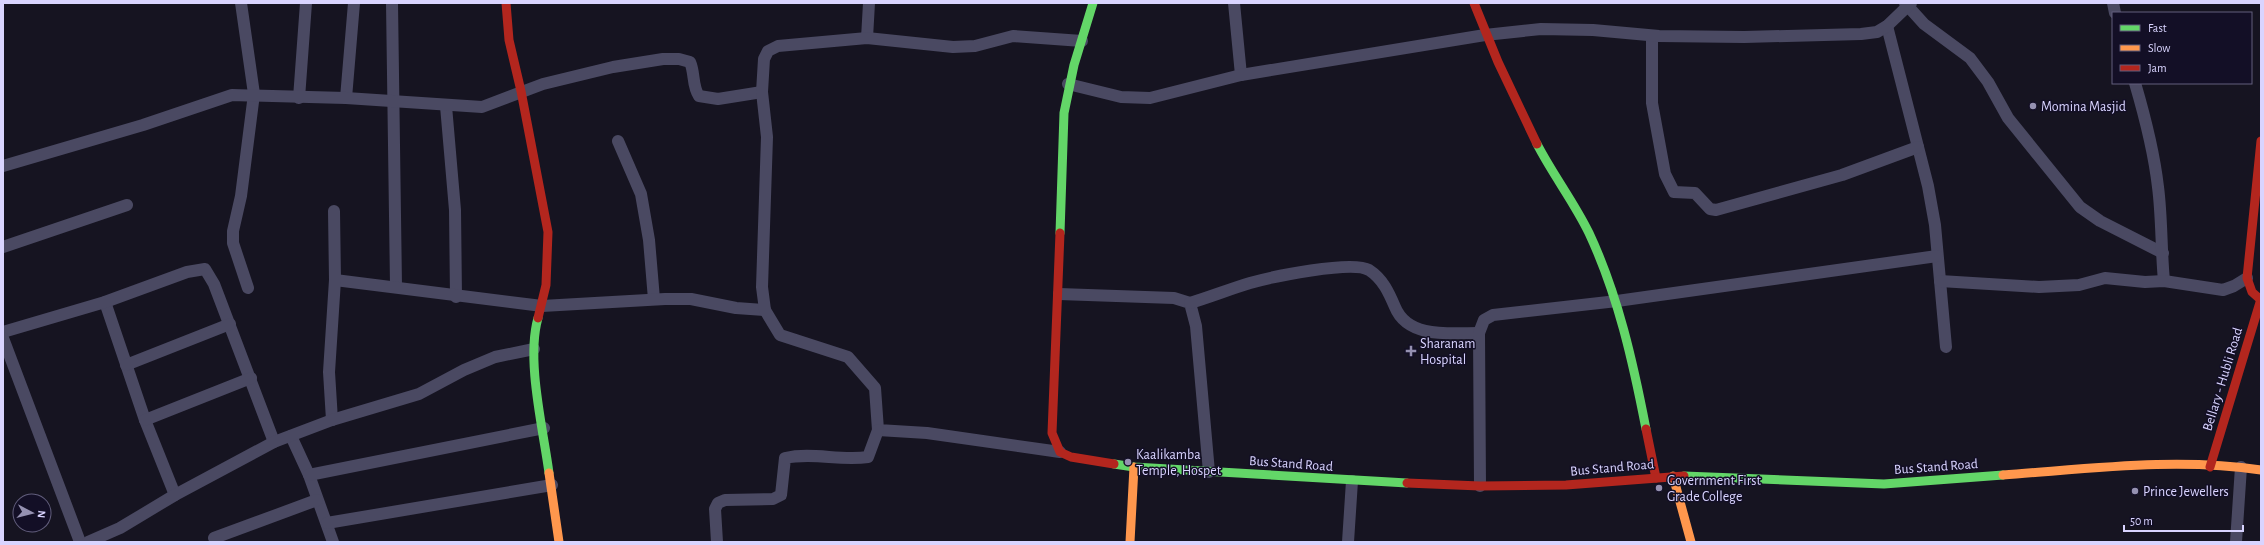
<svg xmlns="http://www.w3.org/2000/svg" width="2264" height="545" font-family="'Alegreya Sans',sans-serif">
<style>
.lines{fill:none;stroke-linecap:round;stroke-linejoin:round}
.street{stroke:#4a4962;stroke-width:12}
.fast{stroke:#63d668;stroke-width:9}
.slow{stroke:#ff974d;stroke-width:9}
.jam{stroke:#b3261e;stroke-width:9}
.poi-dot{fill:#9591b1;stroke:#130f26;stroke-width:1.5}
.labels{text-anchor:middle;stroke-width:3;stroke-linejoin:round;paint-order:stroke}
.poi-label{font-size:14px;fill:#d9d4ff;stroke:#130f26;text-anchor:start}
.street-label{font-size:14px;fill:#d9d4ff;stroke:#130f26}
</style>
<rect width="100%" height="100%" fill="#161421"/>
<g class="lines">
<!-- street -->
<g class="street">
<path d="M241,3L254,94L241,196L233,231V243L248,288"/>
<path d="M392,3L396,286"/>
<path d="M1234,3L1241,75"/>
<path d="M1905,3L1924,24L1970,58L1988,82L2008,118L2080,207L2100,221L2163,253"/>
<path d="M2113,3L2115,13"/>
<path d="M1887,26L1928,186L1935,225L1946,347"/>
<path d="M1652,36V103L1665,174L1674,192L1695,193L1710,209L1716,210L1842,175L1918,147"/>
<path d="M867,38L869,3"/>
<path d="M2135,83C2145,117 2154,152 2158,187C2162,218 2161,250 2164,281"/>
<path d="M1068,84L1121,97L1150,98L1241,75L1485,35L1541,29L1593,30L1659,36L1744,37L1861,34L1877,32L1887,26L1911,3"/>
<path d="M299,98L306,3"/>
<path d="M346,98L354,3"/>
<path d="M446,106L455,210L456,297"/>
<path d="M618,141L641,194L649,240L654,299"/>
<path d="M3,166L143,125L232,95L346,98L482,107L543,84L613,67L663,59H679L690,62C695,73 692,86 699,96L718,99L762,92"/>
<path d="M3,247L127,205"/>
<path d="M335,280L542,306L665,299H691L736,308L765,310"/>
<path d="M1940,281L2039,287L2079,285L2105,278L2145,282L2164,281L2223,290L2234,286L2247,278"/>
<path d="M1059,294L1174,298L1190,303L1196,326L1209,472"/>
<path d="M105,302L145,420L175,495"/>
<path d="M1190,303C1210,297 1230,289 1250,283C1271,277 1352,260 1369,270C1383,279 1389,293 1395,307C1408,339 1451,333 1479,333"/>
<path d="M3,332L105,302L187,272L205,269L214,284L274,442"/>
<path d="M3,338L80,542"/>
<path d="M126,365L230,324"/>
<path d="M145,420L251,378"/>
<path d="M332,420L329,372L335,280L334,211"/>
<path d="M291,436L309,475L333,542"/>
<path d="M1060,452L927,433L878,430L875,388L848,357L780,335L765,310L762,287L767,137L762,92L764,59L768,51L778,46L867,38L953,47L975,46L1013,36L1082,41"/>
<path d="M309,475L544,428"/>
<path d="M1480,486L1479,333L1484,320L1493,315L1617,301L1937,256"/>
<path d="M327,523L552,485"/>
<path d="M214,538L317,500"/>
<path d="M88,542L120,528L175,495L274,442L332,420L419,394L464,370L495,357L534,349"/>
<path d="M717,542L715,509L718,503L725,500L773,499L781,495L785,458C812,452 840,461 868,457L878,430"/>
<path d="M1348,542L1352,481"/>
<path d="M2236,542L2241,467"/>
</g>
<!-- fast -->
<g class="fast">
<path d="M1537,144C1553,175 1574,202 1589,233C1618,295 1633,362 1646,429"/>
<path d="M1060,233L1064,113L1074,65L1093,3"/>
<path d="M538,318C526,360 543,428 549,473"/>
<path d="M1114,464L1134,467L1407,483"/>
<path d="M1684,476L1884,484L2003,475"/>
</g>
<!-- slow -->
<g class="slow">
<path d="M549,473L559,542"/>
<path d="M2003,475C2088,469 2176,457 2261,470"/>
<path d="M1673,476L1691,542"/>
<path d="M1130,542L1134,467"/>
</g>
<!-- jam -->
<g class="jam">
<path d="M506,3L509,40L521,91L548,232L546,285L538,318"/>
<path d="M1474,3L1498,62L1537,144"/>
<path d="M2261,141L2247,278L2252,292L2261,300"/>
<path d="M1060,233L1052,433L1060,452L1071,457L1114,464"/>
<path d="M1646,429L1656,478"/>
<path d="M2210,467L2261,299"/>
<path d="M1407,483L1480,486L1566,485L1684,476"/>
</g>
</g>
<!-- markers -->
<g class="poi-dot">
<circle cx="2033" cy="106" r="4"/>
<path d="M1409 345h4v4h4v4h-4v4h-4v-4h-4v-4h4z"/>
<circle cx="1128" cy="462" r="4"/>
<circle cx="1659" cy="488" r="4"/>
<circle cx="2135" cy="491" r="4"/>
</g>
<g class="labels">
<!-- poi labels -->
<g class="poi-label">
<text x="2041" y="111">Momina Masjid</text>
<text x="1420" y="348">Sharanam<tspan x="1420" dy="16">Hospital</tspan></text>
<text x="1136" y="459">Kaalikamba<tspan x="1136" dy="16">Temple, Hospet</tspan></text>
<text x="1667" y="485">Government First<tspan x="1667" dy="16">Grade College</tspan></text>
<text x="2143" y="496">Prince Jewellers</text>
</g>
<!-- street labels -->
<g class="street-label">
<text transform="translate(2222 379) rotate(-73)" y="5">Bellary - Hubli Road</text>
<text transform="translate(1291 463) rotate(4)" y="5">Bus Stand Road</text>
<text transform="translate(1936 466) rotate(-4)" y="5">Bus Stand Road</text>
<text transform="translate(1612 467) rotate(-5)" y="5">Bus Stand Road</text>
</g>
</g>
<!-- border -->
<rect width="2264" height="545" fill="none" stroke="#d9d4ff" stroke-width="8"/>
<!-- legend -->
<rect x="2112" y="12" width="140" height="72" fill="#130f26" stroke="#625e7d"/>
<rect x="2120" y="25" width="20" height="6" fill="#63d668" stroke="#625e7d"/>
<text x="2148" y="32" font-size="12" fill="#d9d4ff">Fast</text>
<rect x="2120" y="45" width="20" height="6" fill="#ff974d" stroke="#625e7d"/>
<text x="2148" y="52" font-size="12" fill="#d9d4ff">Slow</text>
<rect x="2120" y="65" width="20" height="6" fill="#b3261e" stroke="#625e7d"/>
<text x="2148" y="72" font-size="12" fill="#d9d4ff">Jam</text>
<!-- north arrow -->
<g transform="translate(32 513) rotate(97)"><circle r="19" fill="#130f26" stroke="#625e7d"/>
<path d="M0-3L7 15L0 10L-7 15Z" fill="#9591b1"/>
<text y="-6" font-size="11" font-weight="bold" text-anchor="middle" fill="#d9d4ff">N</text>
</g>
<!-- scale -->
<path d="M2124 525v6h119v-6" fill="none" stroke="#d9d4ff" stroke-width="2"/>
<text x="2130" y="525" font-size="12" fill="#d9d4ff" stroke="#130f26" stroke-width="3" paint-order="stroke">50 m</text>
</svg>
